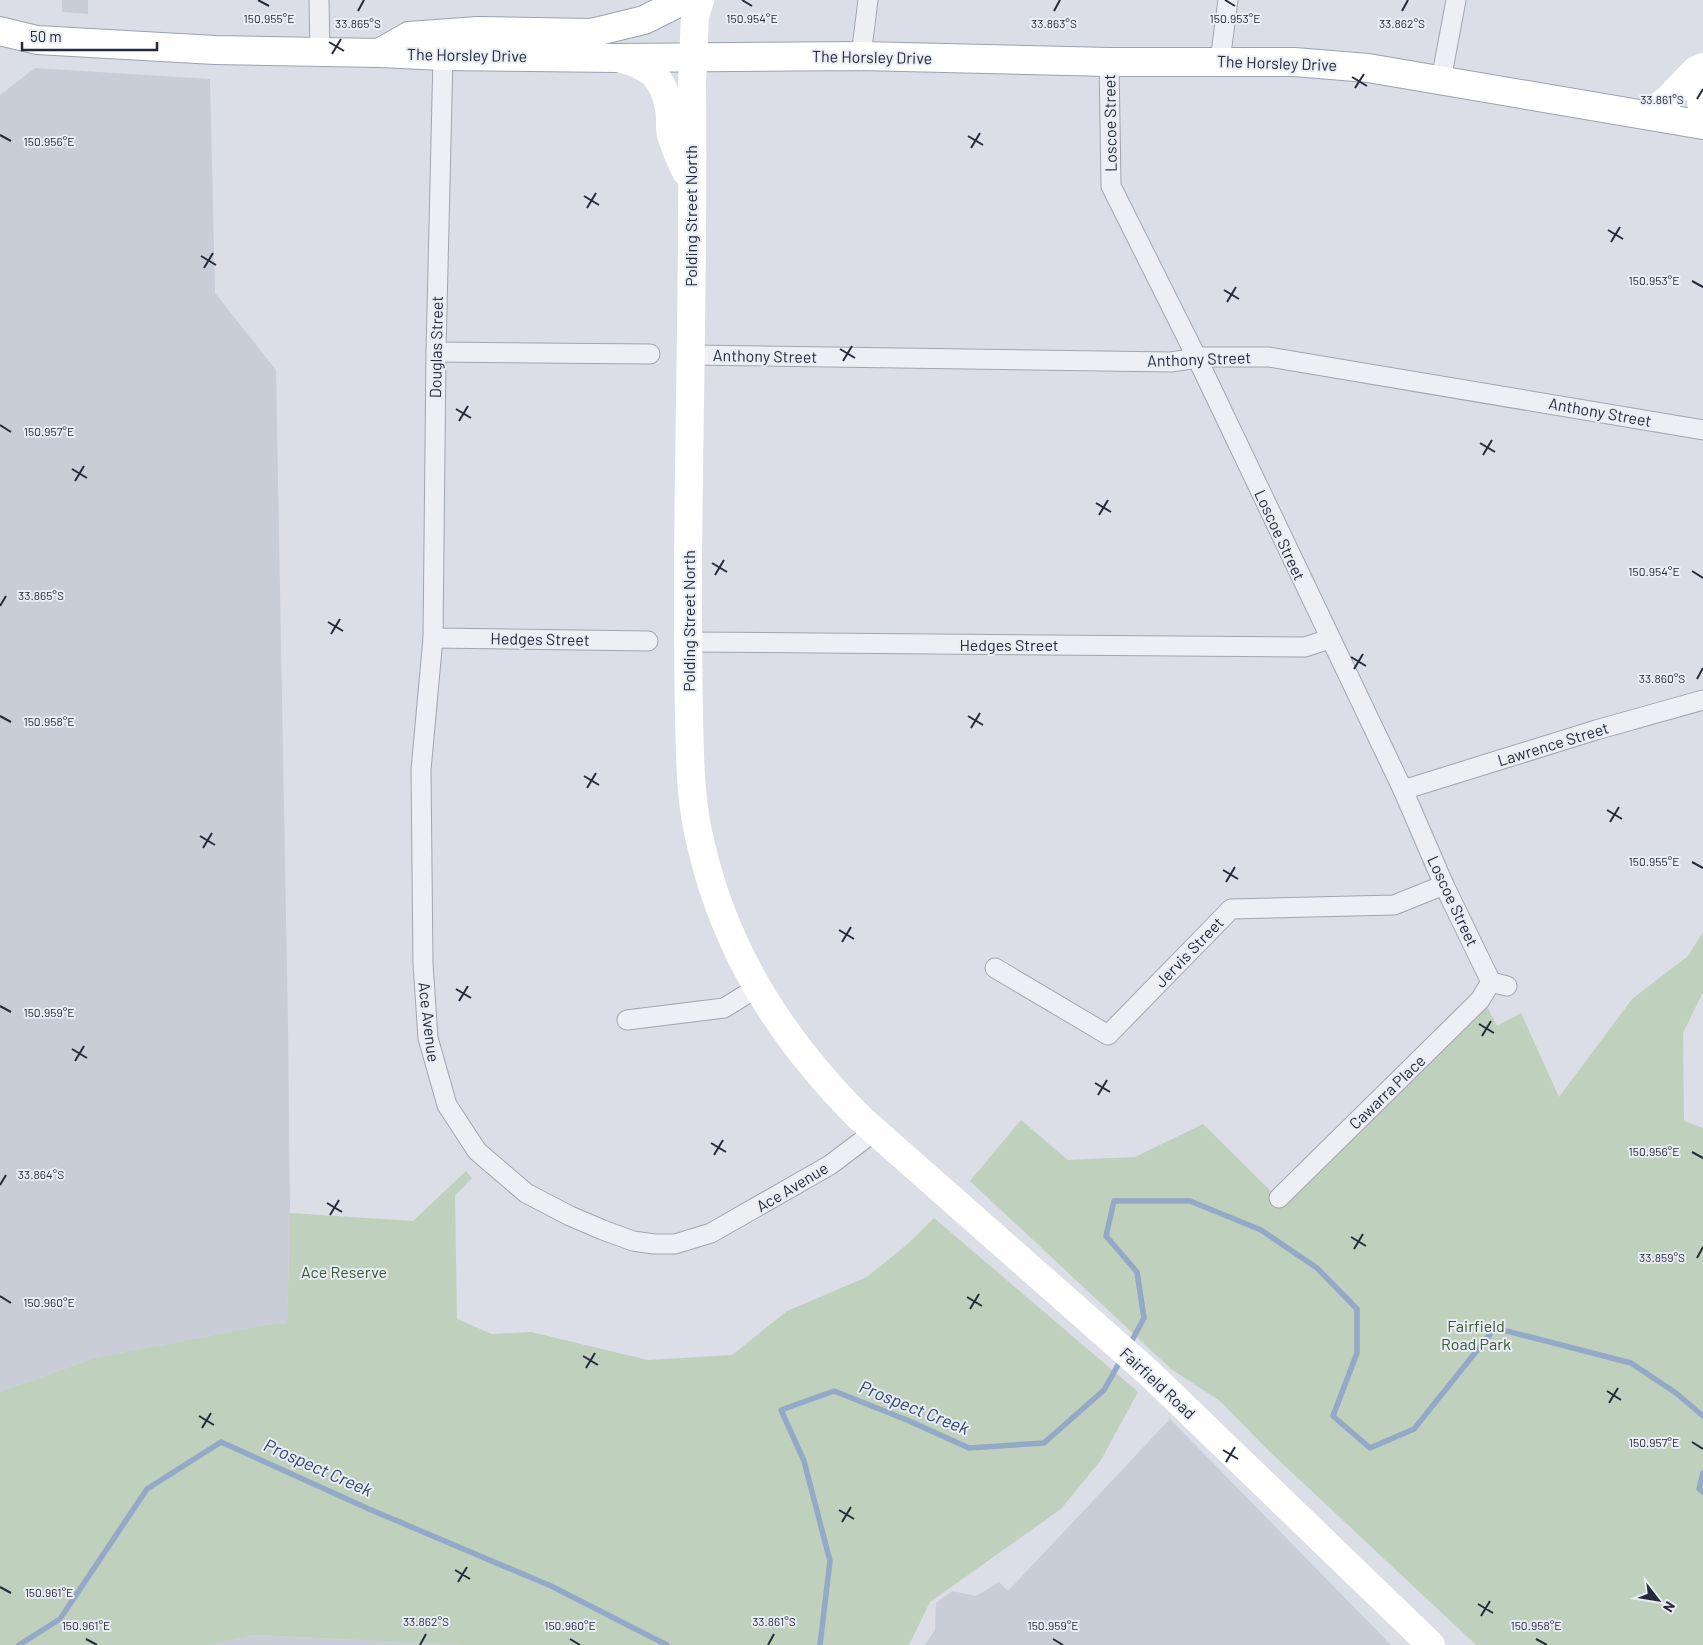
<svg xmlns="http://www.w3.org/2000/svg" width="1703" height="1645" font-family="Barlow,sans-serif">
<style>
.built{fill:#c9cdd8}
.green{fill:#bfd0bc}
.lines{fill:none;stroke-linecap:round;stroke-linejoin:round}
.stream{stroke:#94a8c8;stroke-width:5.5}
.street-casing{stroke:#a1a5b0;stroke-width:21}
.primary-casing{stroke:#9aa1b2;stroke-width:30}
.street{stroke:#eeeff4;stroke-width:19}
.secondary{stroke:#fff;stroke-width:28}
.primary{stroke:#fff;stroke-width:28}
.ticks{fill:none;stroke:#252b3c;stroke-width:2}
.labels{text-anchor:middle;stroke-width:4;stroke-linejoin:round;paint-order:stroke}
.street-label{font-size:16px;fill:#252b3c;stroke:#eaedf4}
.park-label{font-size:16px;fill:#355832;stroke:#eaedf4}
.water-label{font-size:18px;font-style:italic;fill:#2e4671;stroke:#eaedf4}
.ticks-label{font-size:12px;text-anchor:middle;fill:#252b3c;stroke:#eaedf4;stroke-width:4;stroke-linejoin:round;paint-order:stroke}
</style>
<rect width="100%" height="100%" fill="#dbdee6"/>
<!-- built -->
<g class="built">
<path d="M62,0H88V14L62,12Z"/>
<path d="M35,68L210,79L215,293L276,370L288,1026L290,1213L287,1324L275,1323L94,1358L0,1392V95Z"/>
<path d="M1170,1419L1391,1645H925L935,1630L936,1603L952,1591L976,1596L999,1582L1008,1591Z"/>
<path d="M255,1635L464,1645H210Z"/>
</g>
<!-- green -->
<g class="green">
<path d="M1703,932V992L1683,1033L1684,1121L1703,1128V1645H1476L1270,1452L1220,1401L1171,1369L970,1181L1021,1120L1068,1160L1135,1157L1203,1124L1285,1205L1486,1005L1497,1026L1521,1013L1559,1097L1632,999L1688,956Z"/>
<path d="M466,1171L472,1178L455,1196L457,1319L492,1334L531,1332L648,1360L732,1355L787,1311L867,1277L910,1242L934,1218L1138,1392L1101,1460L1061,1509L930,1602L909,1645H464L255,1635L210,1645H0V1392L94,1358L275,1323L287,1324L290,1213L413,1221Z"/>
</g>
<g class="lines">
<!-- stream -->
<g class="stream">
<path d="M1129,1346L1144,1318L1137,1272L1106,1236L1114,1201H1190L1261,1230L1317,1268L1357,1309V1353L1333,1416L1370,1448L1414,1429L1495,1328L1631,1363L1676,1393L1703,1416"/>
<path d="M1703,1473L1699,1489L1703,1492"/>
<path d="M19,1645L60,1619L147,1489L221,1442L369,1509L551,1586L667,1645"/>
<path d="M820,1645L830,1561L804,1461L781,1410L834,1391L907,1420L969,1448L1044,1443L1104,1390L1122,1358"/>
</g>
<defs>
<g id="street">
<path d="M319,0L320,52"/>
<path d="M443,56L436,352L433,638L421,770L423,964L428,1038L447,1105L477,1151L526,1193L570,1216L603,1230L633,1241L654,1244H675L711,1233L830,1165L875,1131"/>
<path d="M861,56L868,0"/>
<path d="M1220,61L1228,0"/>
<path d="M1109,62L1111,186L1197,358L1403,790L1444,885L1491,982L1507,986"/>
<path d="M1441,80L1456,0"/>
<path d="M436,352L650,354"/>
<path d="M690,355L1171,362L1205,357H1269L1703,430"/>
<path d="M433,638L648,641"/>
<path d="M688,642L1305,647L1329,639"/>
<path d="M1403,790L1596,730L1703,700"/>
<path d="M995,968L1108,1035L1231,909L1394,905L1444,885"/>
<path d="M627,1020L724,1008L758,987"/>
<path d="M1279,1198L1480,1000L1491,982"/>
</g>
<g id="primary">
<path d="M0,31L37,40L215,50L380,53L443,56L616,58L861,56L1109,62H1294L1368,68L1703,125"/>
<path d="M381,52L409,36L478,31L591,33L644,20L684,0"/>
</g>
</defs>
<!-- street casing -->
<use href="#street" class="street-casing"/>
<!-- primary casing -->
<use href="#primary" class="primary-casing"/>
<!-- street -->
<use href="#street" class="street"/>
<!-- secondary -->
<g class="secondary">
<path d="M700,0L695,16L692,84C694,245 689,407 688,568C688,617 688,666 689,715C690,759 690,802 701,845C726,953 782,1040 860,1118L1149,1373L1431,1645"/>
<path d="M618,58C649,65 663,76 669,108C671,117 669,127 671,135C675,148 680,160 686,172"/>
<path d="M1703,90L1701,100L1703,115"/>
<path d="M1645,115L1667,100L1696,70L1703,67"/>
</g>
<!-- primary -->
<use href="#primary" class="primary"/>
</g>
<!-- ticks -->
<path class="ticks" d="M258,0L269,6M742,0L752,6M1225,0L1235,6M358,11L364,0M1054,11L1060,0M1402,11L1408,0M329,42L344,51M332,54L341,39M1352,77L1367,86M1355,88L1364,74M1697,99L1703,89M0,135L11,141M968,136L983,145M971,148L980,133M584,196L599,205M587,208L596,193M1608,230L1623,239M1611,242L1620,227M201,256L216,265M204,268L213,253M1692,281L1703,287M1224,290L1239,299M1227,302L1236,287M840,349L855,358M843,361L852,346M456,409L471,418M459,421L468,406M0,425L11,432M1480,443L1495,452M1483,455L1492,440M72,469L87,478M75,481L84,466M1096,503L1111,512M1099,515L1108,500M712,563L727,572M1692,571L1703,578M715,575L724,560M0,606L6,596M328,622L343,631M331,634L340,619M1351,657L1366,666M1354,669L1363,654M1697,679L1703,668M0,716L11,722M968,716L983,725M971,728L980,713M584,776L599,785M587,788L596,773M1607,810L1622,819M1610,822L1619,807M200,836L215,845M203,848L212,833M1692,862L1703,868M1223,870L1238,879M1226,882L1235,867M839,930L854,939M842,942L851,927M456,989L471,998M459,1001L468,986M0,1006L11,1012M1479,1024L1494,1033M1482,1036L1491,1021M72,1049L87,1058M75,1061L84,1046M1095,1083L1110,1092M1098,1095L1107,1080M711,1143L726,1152M1692,1152L1703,1158M714,1155L723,1140M0,1185L6,1175M327,1203L342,1212M330,1215L339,1200M1351,1237L1366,1246M1354,1249L1363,1234M1697,1258L1703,1247M0,1296L11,1303M967,1297L982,1306M970,1309L979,1294M583,1356L598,1365M586,1368L595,1353M1607,1391L1621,1400M1609,1403L1618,1388M199,1416L214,1425M202,1428L211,1413M1692,1442L1703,1449M1223,1450L1238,1459M1226,1462L1235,1447M839,1510L854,1519M842,1522L851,1507M455,1570L470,1579M458,1582L467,1567M0,1587L11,1593M1478,1604L1493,1613M1481,1616L1490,1601M86,1639L97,1645M570,1639L580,1645M1053,1639L1063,1645M1536,1639L1547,1645M420,1645L426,1634M768,1645L774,1634"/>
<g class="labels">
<!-- street labels -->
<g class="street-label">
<text transform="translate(467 55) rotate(1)" y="6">The Horsley Drive</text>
<text transform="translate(872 57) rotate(1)" y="6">The Horsley Drive</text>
<text transform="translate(1277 63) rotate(2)" y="6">The Horsley Drive</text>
<text transform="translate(1110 123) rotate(-91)" y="6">Loscoe Street</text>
<text transform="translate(691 216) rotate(-90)" y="6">Polding Street North</text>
<text transform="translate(436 347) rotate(-89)" y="6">Douglas Street</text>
<text transform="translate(765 356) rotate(1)" y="6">Anthony Street</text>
<text transform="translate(1199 359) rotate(-2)" y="6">Anthony Street</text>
<text transform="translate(1600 412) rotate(10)" y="6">Anthony Street</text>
<text transform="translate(1280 535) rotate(65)" y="6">Loscoe Street</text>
<text transform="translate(689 621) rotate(-90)" y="6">Polding Street North</text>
<text transform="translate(540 639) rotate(1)" y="6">Hedges Street</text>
<text x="1009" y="651">Hedges Street</text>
<text transform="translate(1553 744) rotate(-17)" y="6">Lawrence Street</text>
<text transform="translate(1453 901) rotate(65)" y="6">Loscoe Street</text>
<text transform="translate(1189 952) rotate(-46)" y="6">Jervis Street</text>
<text transform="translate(429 1022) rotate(83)" y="6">Ace Avenue</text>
<text transform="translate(1387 1092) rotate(-44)" y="6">Cawarra Place</text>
<text transform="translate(792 1187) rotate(-31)" y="6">Ace Avenue</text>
<text transform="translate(1158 1383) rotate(43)" y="6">Fairfield Road</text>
</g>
<!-- park labels -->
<g class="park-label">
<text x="344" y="1278">Ace Reserve</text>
<text x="1476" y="1332">Fairfield<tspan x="1476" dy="18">Road Park</tspan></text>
</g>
<!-- water labels -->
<g class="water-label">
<text transform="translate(914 1408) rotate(22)" y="6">Prospect Creek</text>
<text transform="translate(318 1468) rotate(24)" y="6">Prospect Creek</text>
</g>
</g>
<g class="ticks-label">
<text x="269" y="23">150.955°E</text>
<text x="752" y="23">150.954°E</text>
<text x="1235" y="23">150.953°E</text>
<text x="358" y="28">33.865°S</text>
<text x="1054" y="28">33.863°S</text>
<text x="1402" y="28">33.862°S</text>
<text x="1662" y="104">33.861°S</text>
<text x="49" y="146">150.956°E</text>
<text x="1654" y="285">150.953°E</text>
<text x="49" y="436">150.957°E</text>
<text x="1654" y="576">150.954°E</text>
<text x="41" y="600">33.865°S</text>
<text x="1662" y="683">33.860°S</text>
<text x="49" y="726">150.958°E</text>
<text x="1654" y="866">150.955°E</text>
<text x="49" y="1017">150.959°E</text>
<text x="1654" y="1156">150.956°E</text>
<text x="41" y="1179">33.864°S</text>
<text x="1662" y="1262">33.859°S</text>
<text x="49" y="1307">150.960°E</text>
<text x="1654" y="1447">150.957°E</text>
<text x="49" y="1597">150.961°E</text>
<text x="426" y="1626">33.862°S</text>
<text x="774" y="1626">33.861°S</text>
<text x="86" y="1630">150.961°E</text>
<text x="570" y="1630">150.960°E</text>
<text x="1053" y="1630">150.959°E</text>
<text x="1536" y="1630">150.958°E</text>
</g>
<!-- north arrow -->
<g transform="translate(1658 1600) rotate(121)" stroke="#eaedf4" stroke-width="4" paint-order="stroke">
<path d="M0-4L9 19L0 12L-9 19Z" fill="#252b3c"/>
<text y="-8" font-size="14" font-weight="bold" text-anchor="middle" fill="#252b3c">N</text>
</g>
<!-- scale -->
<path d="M22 42v8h135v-8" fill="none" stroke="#252b3c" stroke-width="2.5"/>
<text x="30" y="42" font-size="15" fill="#252b3c" stroke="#eaedf4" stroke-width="4" paint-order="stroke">50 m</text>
</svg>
